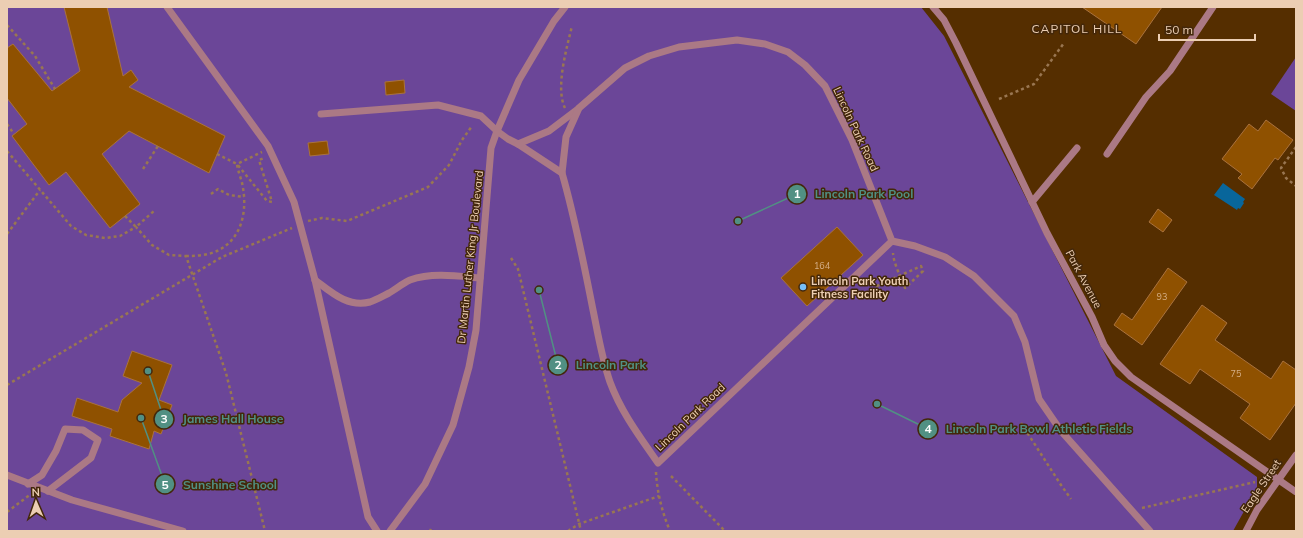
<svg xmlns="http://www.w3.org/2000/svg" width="1303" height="538" font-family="Mulish,sans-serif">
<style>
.green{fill:#6b4698}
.water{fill:#08669b}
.building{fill:#8f5100;stroke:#aa723d}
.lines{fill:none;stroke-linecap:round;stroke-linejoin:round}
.path{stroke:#997651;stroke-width:2.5;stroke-dasharray:3 3;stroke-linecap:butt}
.minor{stroke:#ab7985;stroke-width:7}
.poi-dot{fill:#77c0f7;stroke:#43270a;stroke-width:1.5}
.labels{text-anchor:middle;stroke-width:3;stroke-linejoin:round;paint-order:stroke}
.number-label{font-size:9px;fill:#d5af86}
.street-label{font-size:11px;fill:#ecceb3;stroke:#43270a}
.poi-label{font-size:11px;font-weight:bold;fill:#ecceb3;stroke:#43270a;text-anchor:start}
.neighbourhood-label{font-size:12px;letter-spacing:1px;fill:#ecceb3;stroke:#43270a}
.leader{fill:none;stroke:#519083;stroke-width:1.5}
.callout-dot{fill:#519083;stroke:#43270a;stroke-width:1.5}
.mark-label{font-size:12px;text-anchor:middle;font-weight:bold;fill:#fff}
.callout-label{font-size:12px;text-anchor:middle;font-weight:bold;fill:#519083;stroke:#43270a;stroke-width:3;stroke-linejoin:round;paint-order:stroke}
</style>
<rect width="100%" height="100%" fill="#552e00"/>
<!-- green -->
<g class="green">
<path d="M7,7H921L944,36L1116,376L1257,477V488L1233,531H7Z"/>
<path d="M1296,57V111L1271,94Z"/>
</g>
<!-- water -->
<path class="water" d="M1223,183L1245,199L1243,202L1244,203L1240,209L1238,208L1237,210L1214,195Z"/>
<!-- building -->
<g class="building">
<path d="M64,7H107L123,76L131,70L138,80L129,87L225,136L209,173L129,131L102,154L140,204L110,228L66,172L49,185L12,136L27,124L7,98V48L13,44L52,91L80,71Z"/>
<path d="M1082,7H1162L1136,44Z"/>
<path d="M404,80L405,93L386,95L385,82Z"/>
<path d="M1266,120L1293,140L1278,160L1275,158L1252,189L1238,178L1242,174L1222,159L1249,124L1258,131Z"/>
<path d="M327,141L329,154L310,156L308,143Z"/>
<path d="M1158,209L1172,220L1163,232L1149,222Z"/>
<path d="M837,227L863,255L807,306L781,278Z"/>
<path d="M1168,268L1187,282L1142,345L1114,325L1122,313L1132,320Z"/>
<path d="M1202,305L1227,323L1215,340L1271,379L1283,361L1296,370V403L1270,440L1240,418L1250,404L1200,369L1190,384L1160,364Z"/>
<path d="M132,351L172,365L159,400L172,405L161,434L154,431L149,449L110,436L112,429L72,416L77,398L118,412L122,400L142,383L123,376Z"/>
</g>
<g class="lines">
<!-- path -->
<g class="path">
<path d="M7,25L35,56L55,89"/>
<path d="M999,99L1034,84L1064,43"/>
<path d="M565,108C555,88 567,47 572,26"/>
<path d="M7,124L14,134"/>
<path d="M1296,147L1281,168L1286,178L1296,186"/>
<path d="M7,151L71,226L86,235L105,238L120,236L136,227L152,245L169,255L186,256L226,373L265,531"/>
<path d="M217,154L237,164L267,201L272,202L259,160L264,158"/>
<path d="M143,169L158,146"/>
<path d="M211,194L218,189L229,195L244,197"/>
<path d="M125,216L136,227L154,211"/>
<path d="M308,221L322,218L347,221L428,187L449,165L462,140L472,126"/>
<path d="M7,234L40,190"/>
<path d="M186,256C197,256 210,255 219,250C242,238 247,211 243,188C242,180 238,172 237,164L262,152"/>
<path d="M511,258L518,269L581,531"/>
<path d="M872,282L877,286L921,266L923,271L905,288C901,277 894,265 893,253"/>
<path d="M7,385L222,257L292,228"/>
<path d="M1021,423L1061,485L1071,499"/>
<path d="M656,472C657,492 662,512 670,531"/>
<path d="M671,476L725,531"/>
<path d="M1142,508L1255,482"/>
<path d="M7,512L31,494"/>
<path d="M430,531L431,529"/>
<path d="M568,531L579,524L659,496"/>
</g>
<!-- minor -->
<g class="minor">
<path d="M167,7L268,146L294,202L315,280L368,517L377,531"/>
<path d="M933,7L944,20L956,43L1047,233L1092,317L1104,345L1115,361L1131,377L1296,492"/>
<path d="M321,114L438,105L481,116L497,131L508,139L518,144L562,173C575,218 584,264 593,310C598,334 602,359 610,382C621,412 640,437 658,463L892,241"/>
<path d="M518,144L549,131L578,109"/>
<path d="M1107,154L1146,97L1170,71L1213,7"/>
<path d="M562,173L566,137L579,108L625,68L649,56L679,47L737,40L765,44L788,52L805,65L825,86L852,140L892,241L915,246L945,257L974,276L1014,316L1025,342L1039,399L1061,431L1150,531"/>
<path d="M1032,202L1077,148"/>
<path d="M315,280C331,292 348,308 370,302C376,300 383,296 389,293C396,289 403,283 410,280C432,272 458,276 480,278"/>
<path d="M7,475L72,500L183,531"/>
<path d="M28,484L42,475L56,451L65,429L83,430L98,440L91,458L48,491"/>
<path d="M390,531L425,484L453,425L469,367L476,330L491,148L497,131L519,80L554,21L565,7"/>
<path d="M1246,531L1257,510L1296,455"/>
</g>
</g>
<!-- markers -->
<circle class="poi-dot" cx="803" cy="287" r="4"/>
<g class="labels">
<!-- number labels -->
<g class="number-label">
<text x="822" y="269">164</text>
<text x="1162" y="300">93</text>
<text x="1236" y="377">75</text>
</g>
<!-- street labels -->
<g class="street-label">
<text transform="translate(856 129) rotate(65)" y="4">Lincoln Park Road</text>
<text transform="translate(470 257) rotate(-84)" y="4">Dr Martin Luther King Jr Boulevard</text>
<text transform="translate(1084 279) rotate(62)" y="4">Park Avenue</text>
<text transform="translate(690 417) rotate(-44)" y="4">Lincoln Park Road</text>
<text transform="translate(1261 486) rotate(-56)" y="4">Eagle Street</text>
</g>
<!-- poi labels -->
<g class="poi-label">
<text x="811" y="285">Lincoln Park Youth<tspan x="811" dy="13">Fitness Facility</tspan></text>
</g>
<!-- neighbourhood labels -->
<g class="neighbourhood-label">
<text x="1077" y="33">CAPITOL HILL</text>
</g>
</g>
<!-- callouts -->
<path class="leader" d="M738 221L797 194M539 290L558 365M148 371L164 419M877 404L928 429M141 418L165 484"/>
<g class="callout-dot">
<circle cx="738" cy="221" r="4"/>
<circle cx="539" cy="290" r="4"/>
<circle cx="148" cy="371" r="4"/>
<circle cx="877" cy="404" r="4"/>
<circle cx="141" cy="418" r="4"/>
<circle cx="797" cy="194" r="10"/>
<circle cx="558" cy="365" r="10"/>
<circle cx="164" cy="419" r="10"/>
<circle cx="928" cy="429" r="10"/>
<circle cx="165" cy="484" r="10"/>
</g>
<g class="mark-label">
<text x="797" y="198">1</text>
<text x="558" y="369">2</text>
<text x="164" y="423">3</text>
<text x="928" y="433">4</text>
<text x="165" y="489">5</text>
</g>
<g class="callout-label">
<text x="864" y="198">Lincoln Park Pool</text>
<text x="611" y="369">Lincoln Park</text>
<text x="233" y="423">James Hall House</text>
<text x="1039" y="433">Lincoln Park Bowl Athletic Fields</text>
<text x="230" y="489">Sunshine School</text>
</g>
<!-- border -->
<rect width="1303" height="538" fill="none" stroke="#ecceb3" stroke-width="16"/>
<!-- north arrow -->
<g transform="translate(36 502) rotate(358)" stroke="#43270a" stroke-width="3" paint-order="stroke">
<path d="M0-3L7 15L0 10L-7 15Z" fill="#ecceb3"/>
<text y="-6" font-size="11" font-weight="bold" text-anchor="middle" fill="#ecceb3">N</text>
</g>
<!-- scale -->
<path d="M1159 34v6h96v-6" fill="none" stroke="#ecceb3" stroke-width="2"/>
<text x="1165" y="34" font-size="12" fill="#ecceb3" stroke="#43270a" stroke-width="3" paint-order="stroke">50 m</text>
</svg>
